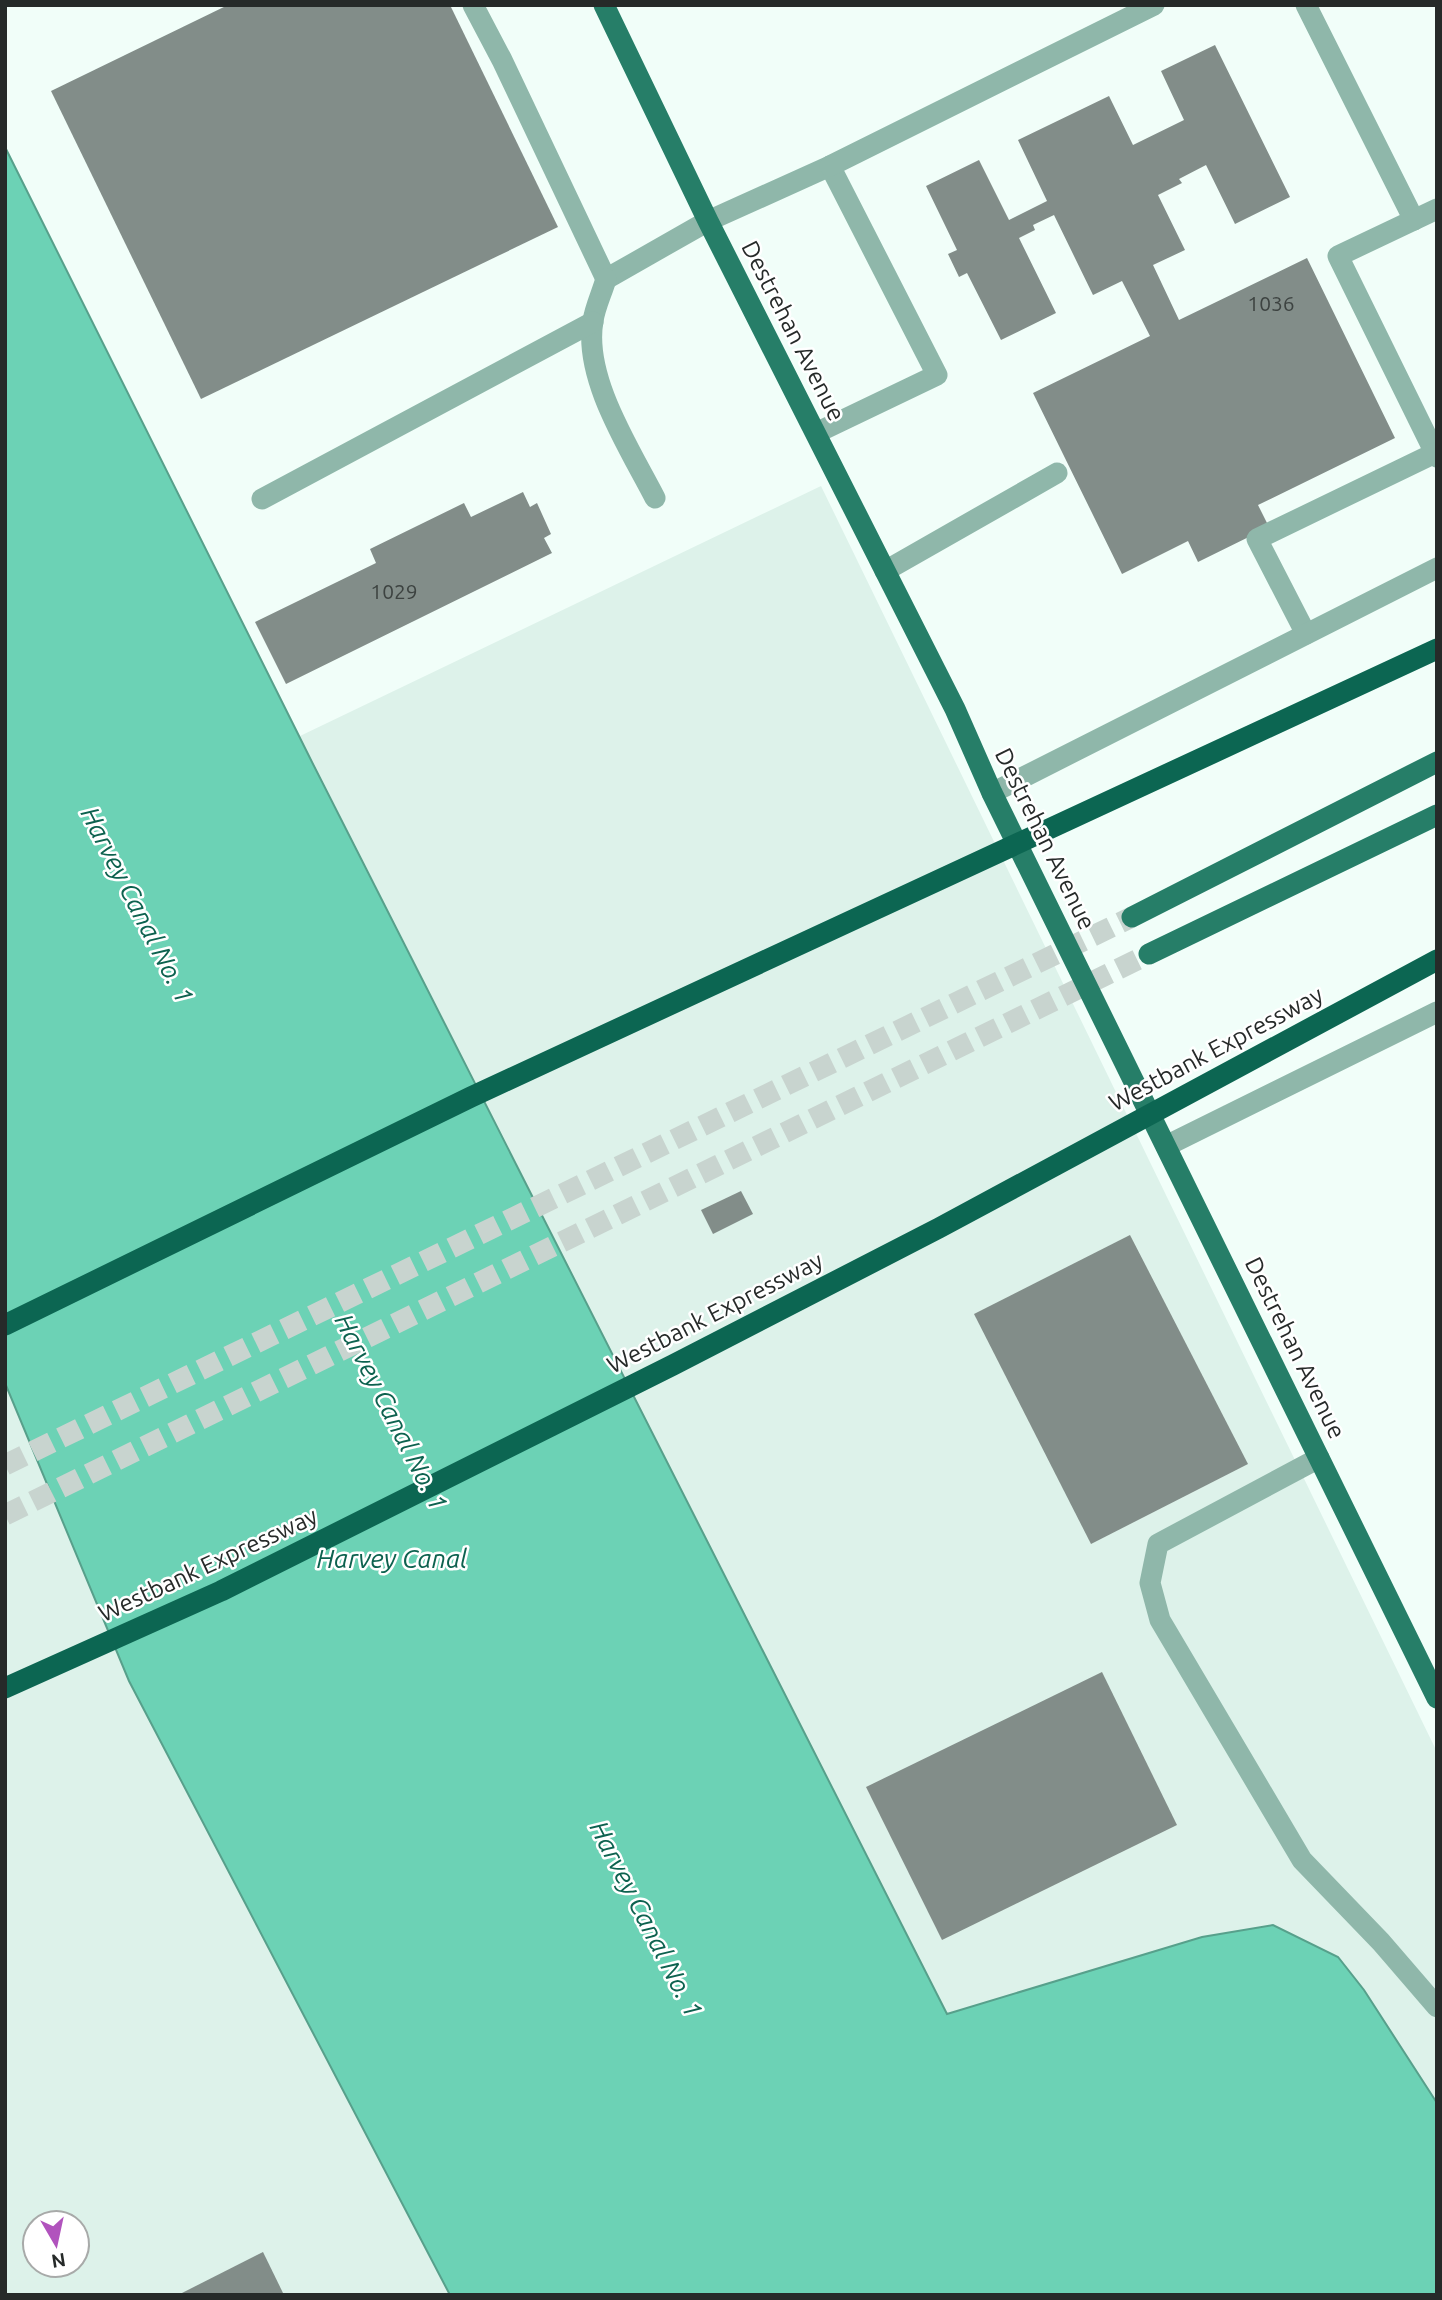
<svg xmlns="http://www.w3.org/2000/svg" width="1442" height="2300" font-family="Ubuntu,sans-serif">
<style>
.built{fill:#ddf2ea;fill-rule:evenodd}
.water{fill:#6cd2b5;stroke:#57a08b;stroke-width:2}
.building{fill:#828d89}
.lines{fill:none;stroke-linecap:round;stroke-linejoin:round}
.major-tunnel{stroke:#c8d4cf;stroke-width:21;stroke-dasharray:21 10;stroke-linecap:butt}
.minor{stroke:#8fb7aa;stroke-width:21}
.major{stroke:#267e68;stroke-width:21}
.highway-bridge{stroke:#0c6652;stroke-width:21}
.labels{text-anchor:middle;stroke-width:5;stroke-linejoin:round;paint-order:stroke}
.number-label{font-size:21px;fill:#3d4341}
.street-label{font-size:24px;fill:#262a29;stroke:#fff}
.water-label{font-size:26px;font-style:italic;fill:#0d624f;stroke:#fff}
</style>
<rect width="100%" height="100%" fill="#f1fef9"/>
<!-- built -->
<g class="built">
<path d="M821,486L1437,1752V2103L1364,1990L1338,1957L1273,1925L1202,1937L947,2015L300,736Z"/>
<path d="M5,1383L129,1681L450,2295H5ZM35,2223H77V2265H35Z"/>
</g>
<!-- water -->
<path class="water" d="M5,147L312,762L947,2014L1202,1937L1273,1925L1338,1957L1364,1990L1437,2103V2295H450L129,1681L5,1383Z"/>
<!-- building -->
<g class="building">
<path d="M228,5H450L558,227L201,399L51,91Z"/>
<path d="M1215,45L1290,197L1235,224L1206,165L1179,179L1182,183L1158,195L1185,250L1153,265L1179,320L1307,258L1395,438L1258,505L1269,527L1198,562L1188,541L1122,574L1033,393L1150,336L1122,281L1093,295L1054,215L1033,225L1035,230L1019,238L1056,313L1001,340L967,273L959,277L948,254L957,250L926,186L979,160L1009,220L1047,201L1018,140L1109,96L1133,145L1184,120L1161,71Z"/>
<path d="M523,492L530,507L537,503L551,534L544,538L552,553L286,684L255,622L376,563L370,549L464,503L471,517Z"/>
<path d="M741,1191L753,1214L713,1234L701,1210Z"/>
<path d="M1130,1235L1248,1464L1091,1544L974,1314Z"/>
<path d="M1102,1672L1177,1825L942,1940L866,1787Z"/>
<path d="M263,2252L284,2295H178Z"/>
</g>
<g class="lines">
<!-- major-tunnel -->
<g class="major-tunnel">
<path d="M5,1465L1132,917"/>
<path d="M5,1515L1149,954"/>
</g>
<!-- minor -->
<g class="minor">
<path d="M473,5L502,60L606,279L708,221L830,166L937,375L816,433"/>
<path d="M1306,5L1414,220"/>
<path d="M830,166L1154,5"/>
<path d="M1437,209L1338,256L1437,457"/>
<path d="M606,279C602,293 595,307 593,321C583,378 630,449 655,498"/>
<path d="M262,499L593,322"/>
<path d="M885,571L1057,473"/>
<path d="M1306,634L1257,539L1435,453"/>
<path d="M992,793L1437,568"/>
<path d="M1166,1146L1437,1012"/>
<path d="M1319,1458L1158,1544L1150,1583L1160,1620L1302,1860L1381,1942L1437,2007"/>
</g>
<!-- major -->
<g class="major">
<path d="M604,5L708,221L955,709L992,793L1437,1698"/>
<path d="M1132,917L1437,762"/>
<path d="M1149,954L1437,815"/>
</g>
<!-- highway-bridge -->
<g class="highway-bridge">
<path d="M5,1325L471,1097L1437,649"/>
<path d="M5,1688L221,1591L673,1365L939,1228L1437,960"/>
</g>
</g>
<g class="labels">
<!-- number labels -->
<g class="number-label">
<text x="1271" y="311">1036</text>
<text x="394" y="599">1029</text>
</g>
<!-- street labels -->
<g class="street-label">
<text transform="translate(793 331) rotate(63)" y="8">Destrehan Avenue</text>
<text transform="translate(1045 839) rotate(64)" y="8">Destrehan Avenue</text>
<text transform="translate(1216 1049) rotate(-28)" y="8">Westbank Expressway</text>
<text transform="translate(715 1313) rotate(-27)" y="8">Westbank Expressway</text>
<text transform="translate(1295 1348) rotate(64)" y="8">Destrehan Avenue</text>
<text transform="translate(208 1565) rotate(-25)" y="8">Westbank Expressway</text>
</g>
<!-- water labels -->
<g class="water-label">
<text transform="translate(137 905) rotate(63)" y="9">Harvey Canal No. 1</text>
<text transform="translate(391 1412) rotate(63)" y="9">Harvey Canal No. 1</text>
<text x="392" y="1568">Harvey Canal</text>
<text transform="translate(646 1919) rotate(63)" y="9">Harvey Canal No. 1</text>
</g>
</g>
<!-- border -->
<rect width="1442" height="2300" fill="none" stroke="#262a29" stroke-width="14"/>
<!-- north arrow -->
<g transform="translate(56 2244) rotate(171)"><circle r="33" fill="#ffffff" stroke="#a8aaa9" stroke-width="2"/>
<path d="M0-5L12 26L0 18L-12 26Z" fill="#b153bd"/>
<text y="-10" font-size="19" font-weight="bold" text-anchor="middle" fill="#262a29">N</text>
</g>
</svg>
